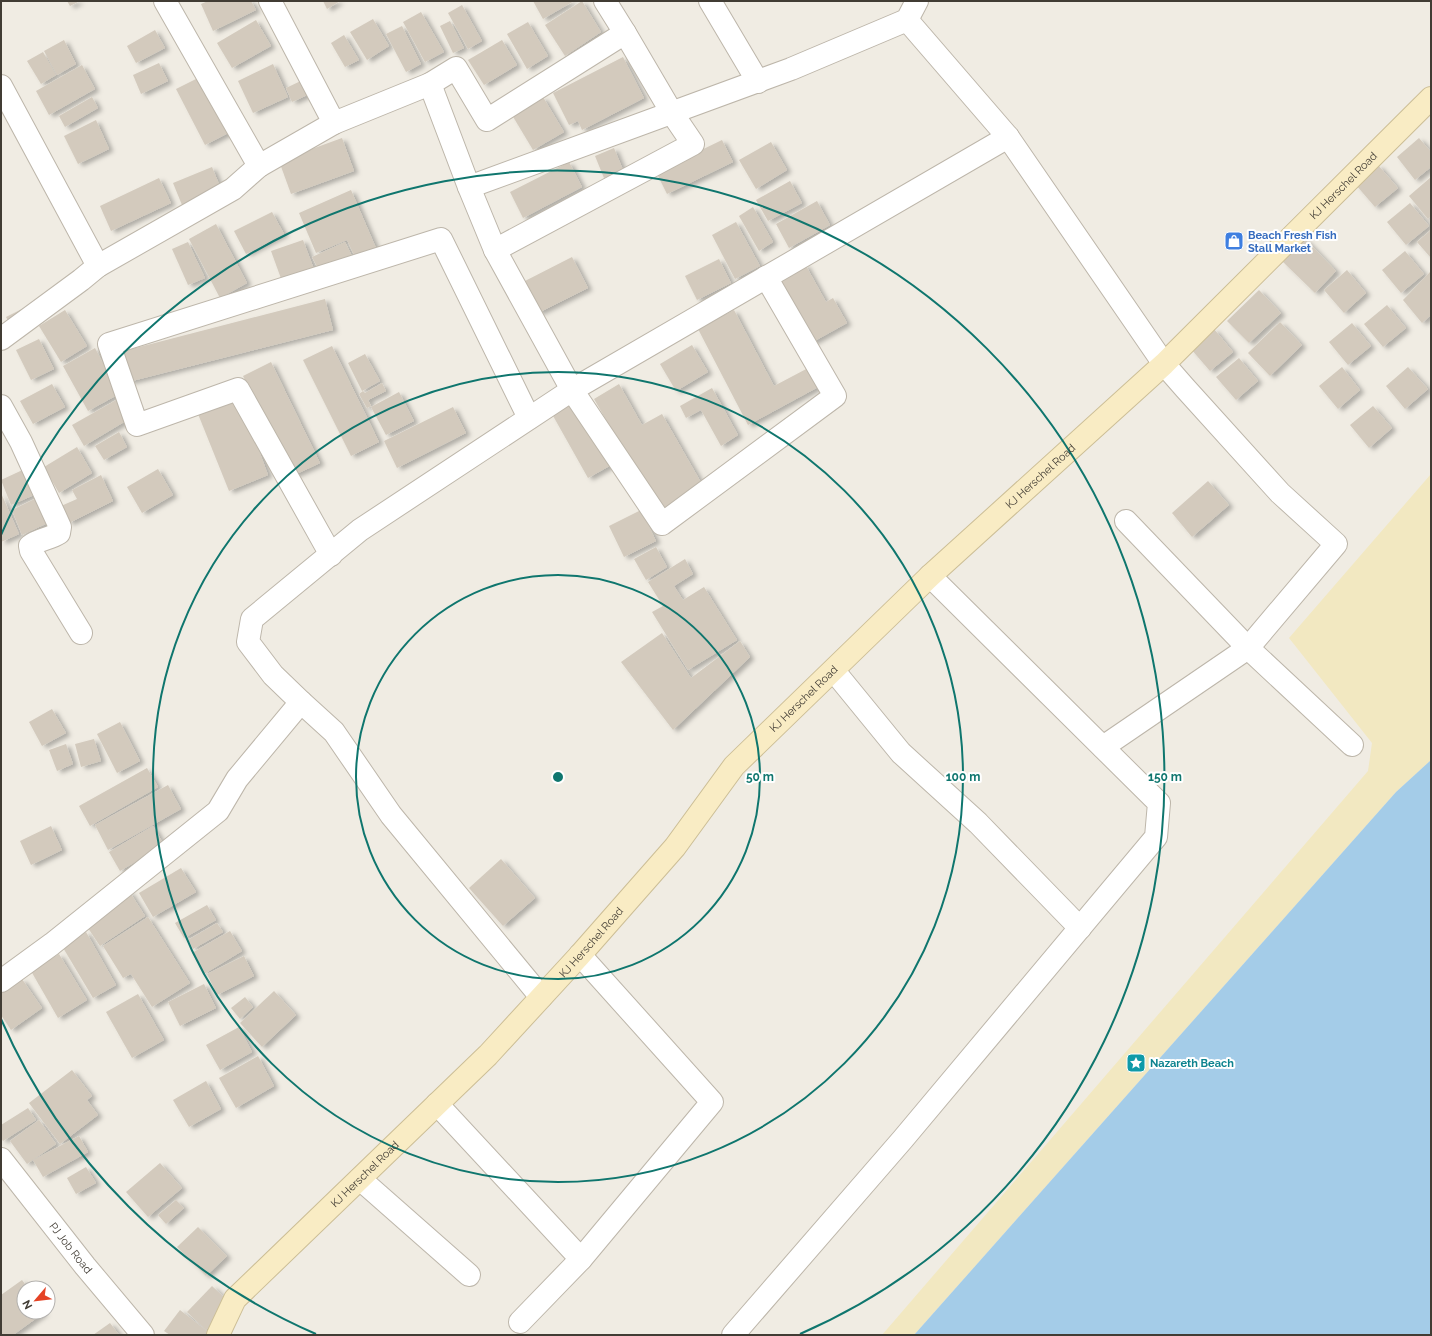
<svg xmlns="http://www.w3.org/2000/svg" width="1432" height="1336" font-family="Raleway,sans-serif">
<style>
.sand{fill:#f2e8c1}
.water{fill:#a4cce8}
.building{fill:#d3cabd;filter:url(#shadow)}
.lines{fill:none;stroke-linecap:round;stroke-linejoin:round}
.street-casing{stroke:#bdb6aa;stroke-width:24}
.secondary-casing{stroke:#ccbe96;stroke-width:24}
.street{stroke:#fff;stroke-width:22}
.secondary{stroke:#f9ecc4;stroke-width:22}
.ring{fill:none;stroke:#0f766e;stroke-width:2}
.labels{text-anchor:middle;stroke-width:4;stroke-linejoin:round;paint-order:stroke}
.street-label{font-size:11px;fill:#413c34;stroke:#fff}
.shop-label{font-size:11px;font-weight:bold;fill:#366cbe;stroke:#fff;text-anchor:start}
.culture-label{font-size:11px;font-weight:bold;fill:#0d838f;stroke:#fff;text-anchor:start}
.centre{fill:#0f766e;stroke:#fff;stroke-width:2}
.ring-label{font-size:12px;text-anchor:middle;font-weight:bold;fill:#0f766e;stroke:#fff;stroke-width:4;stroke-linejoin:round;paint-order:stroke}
</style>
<defs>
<filter id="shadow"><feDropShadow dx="4.5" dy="2.5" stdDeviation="2" flood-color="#0004"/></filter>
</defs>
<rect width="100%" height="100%" fill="#f0ece3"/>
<!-- sand -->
<path class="sand" d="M1431,474V760L1396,792L914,1335H882L1368,771L1372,743L1289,638Z"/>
<!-- water -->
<path class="water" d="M1431,760V1335H914L1396,792Z"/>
<!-- building -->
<g class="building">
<path d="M67,1H80L70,6Z"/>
<path d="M208,1H251L256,10L213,31L201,4Z"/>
<path d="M323,1H340L327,9Z"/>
<path d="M533,1H574L543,19Z"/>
<path d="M582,1L601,32L565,56L545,25Z"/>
<path d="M462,5L482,41L468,49L448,13Z"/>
<path d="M421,12L444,52L425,62L403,22Z"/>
<path d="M373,19L389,46L367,60L350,32Z"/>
<path d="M256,20L271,46L232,68L217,43Z"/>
<path d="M450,21L464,48L453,53L440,26Z"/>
<path d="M528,22L548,56L527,69L507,34Z"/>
<path d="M402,26L421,64L406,72L386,34Z"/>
<path d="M155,30L165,48L136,63L127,46Z"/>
<path d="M344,35L359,60L345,67L331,43Z"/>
<path d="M64,40L76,64L57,75L44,51Z"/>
<path d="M502,40L517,65L484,85L468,60Z"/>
<path d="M43,52L56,75L41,84L27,61Z"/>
<path d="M623,57L644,98L582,130L578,121L569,125L553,93Z"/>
<path d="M159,63L168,81L141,94L133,75Z"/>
<path d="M273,64L288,97L253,113L238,81Z"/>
<path d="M82,65L95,89L49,115L36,91Z"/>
<path d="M206,74L234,130L205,145L176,89Z"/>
<path d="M307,78L314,92L292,102L286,88Z"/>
<path d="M92,97L98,108L65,127L59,116Z"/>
<path d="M543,97L564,132L533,150L512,115Z"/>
<path d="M96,120L109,149L78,164L64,136Z"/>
<path d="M342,138L354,171L291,194L279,161Z"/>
<path d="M1419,138L1431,152V167L1415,180L1397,157Z"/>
<path d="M722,140L733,162L667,194L656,172Z"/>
<path d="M771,142L787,170L756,189L739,160Z"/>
<path d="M614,148L623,170L604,178L595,156Z"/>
<path d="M569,162L582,187L523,218L510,192Z"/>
<path d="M1378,165L1398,188L1375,207L1356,185Z"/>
<path d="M212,167L221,189L182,205L173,183Z"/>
<path d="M1431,177V216L1428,219L1409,196Z"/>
<path d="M159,178L171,203L111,231L100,206Z"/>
<path d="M790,181L802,203L768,221L756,200Z"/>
<path d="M351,190L376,248L355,257L347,240L316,253L299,213Z"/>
<path d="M817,201L830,225L789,248L776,224Z"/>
<path d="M1410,203L1429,226L1406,245L1387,222Z"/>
<path d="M753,207L773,242L759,251L739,216Z"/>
<path d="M272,212L284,234L246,254L234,231Z"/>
<path d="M736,222L760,266L735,279L712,235Z"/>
<path d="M216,224L247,283L220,298L189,239Z"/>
<path d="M1431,230V258L1417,242Z"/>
<path d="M1305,239L1336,271L1315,293L1283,262Z"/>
<path d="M303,240L315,272L283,284L271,251Z"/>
<path d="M188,242L205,278L188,285L172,249Z"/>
<path d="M345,242L353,258L321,274L312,257Z"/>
<path d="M1405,251L1424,274L1401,293L1382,270Z"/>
<path d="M572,257L588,288L538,313L523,282Z"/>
<path d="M719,259L731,283L697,300L685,276Z"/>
<path d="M805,264L826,302L833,298L847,323L811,343L776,281Z"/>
<path d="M1347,270L1366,293L1344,313L1324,290Z"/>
<path d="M1431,271V315L1422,323L1403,300Z"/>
<path d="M1259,290L1281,313L1249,343L1227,321Z"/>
<path d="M325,299L333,330L128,382L120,352Z"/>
<path d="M1387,305L1406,328L1383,347L1364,324Z"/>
<path d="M24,308L28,317L11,326L6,317Z"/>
<path d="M65,310L87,346L61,362L39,326Z"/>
<path d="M734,310L774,386L810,367L820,386L748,425L698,329Z"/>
<path d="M1280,322L1302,345L1270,376L1248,353Z"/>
<path d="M1352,323L1371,346L1348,365L1329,342Z"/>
<path d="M1214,329L1233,352L1210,371L1191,349Z"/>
<path d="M39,339L54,369L31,380L16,350Z"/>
<path d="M692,345L708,372L676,391L660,364Z"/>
<path d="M332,346L379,442L351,456L303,360Z"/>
<path d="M95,348L119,394L88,411L63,366Z"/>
<path d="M365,354L380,381L362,391L348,363Z"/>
<path d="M1239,358L1258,381L1236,400L1216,377Z"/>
<path d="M271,362L320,463L292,476L243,376Z"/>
<path d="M1342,367L1360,390L1338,409L1319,386Z"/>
<path d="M1408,367L1428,389L1405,409L1386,386Z"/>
<path d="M382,383L386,391L368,400L371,406L367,408L359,394L363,391L365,393Z"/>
<path d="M52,384L65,407L33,424L20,401Z"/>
<path d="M619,384L642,425L662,414L703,486L659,511L594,399Z"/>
<path d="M712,388L738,435L721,446L701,410L686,418L680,406Z"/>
<path d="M399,392L414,421L386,435L371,407Z"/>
<path d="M239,397L268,475L229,491L198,414Z"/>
<path d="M118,399L129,419L84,446L72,425Z"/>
<path d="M576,400L613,464L588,478L552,414Z"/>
<path d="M1373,406L1392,428L1369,448L1350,425Z"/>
<path d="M453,407L466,433L397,468L384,441Z"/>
<path d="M119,432L127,447L104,460L95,446Z"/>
<path d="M77,447L92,473L59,493L44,467Z"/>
<path d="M29,467L41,492L11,505L1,480Z"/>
<path d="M158,469L173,495L142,513L127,487Z"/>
<path d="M101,475L113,501L69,523L61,506L77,499L72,490Z"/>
<path d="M1208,481L1229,505L1192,537L1172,513Z"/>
<path d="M1,493L19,534L1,542Z"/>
<path d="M41,496L52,521L22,535L12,510Z"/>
<path d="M641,510L656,541L624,557L609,526Z"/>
<path d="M656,547L667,567L646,580L634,559Z"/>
<path d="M685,559L693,574L674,586L683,600L704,587L737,640L688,670L652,612L663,606L648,582Z"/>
<path d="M662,633L691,678L740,641L750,657L673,730L621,662Z"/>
<path d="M52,709L66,733L42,746L29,722Z"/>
<path d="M120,722L140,761L117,773L97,734Z"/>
<path d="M94,739L101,761L81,767L75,744Z"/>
<path d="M66,744L73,764L57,771L49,750Z"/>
<path d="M147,768L158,787L90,826L79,806Z"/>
<path d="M168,785L181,809L108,850L95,825Z"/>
<path d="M51,826L62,850L31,865L20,841Z"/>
<path d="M153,826L164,845L120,871L109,852Z"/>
<path d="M501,859L535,898L503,926L469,888Z"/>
<path d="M181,868L196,892L153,917L139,893Z"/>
<path d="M129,891L145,916L100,946L84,922Z"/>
<path d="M207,905L216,920L184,938L175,923Z"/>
<path d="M148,917L190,983L152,1007L131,974L123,978L103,946Z"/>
<path d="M217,923L223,932L193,949L188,940Z"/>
<path d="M230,931L242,951L204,974L192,953Z"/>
<path d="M86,932L116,985L93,998L62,946Z"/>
<path d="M59,954L87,1000L58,1018L31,971Z"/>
<path d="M244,956L254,976L217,995L207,974Z"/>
<path d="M22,979L42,1008L11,1030L1,1015V993Z"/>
<path d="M204,984L216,1008L180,1026L168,1002Z"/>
<path d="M274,991L296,1015L262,1047L240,1023Z"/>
<path d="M138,994L164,1040L132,1058L106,1012Z"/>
<path d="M245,997L253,1007L240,1019L231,1008Z"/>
<path d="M239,1027L252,1052L220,1070L206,1045Z"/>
<path d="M258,1056L274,1086L236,1108L219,1078Z"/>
<path d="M72,1070L92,1096L87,1100L98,1115L60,1144L29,1103Z"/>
<path d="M206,1081L221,1109L189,1127L173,1100Z"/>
<path d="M28,1108L36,1120L3,1141L1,1138V1125Z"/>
<path d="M39,1120L56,1144L27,1164L10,1141Z"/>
<path d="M79,1136L88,1152L43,1177L33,1160Z"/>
<path d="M160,1163L182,1188L148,1217L126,1192Z"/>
<path d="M86,1167L96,1183L76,1194L67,1178Z"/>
<path d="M176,1200L184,1208L166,1224L158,1215Z"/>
<path d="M198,1227L227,1256L206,1276L177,1247Z"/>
<path d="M22,1280L28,1288H24V1312H45L13,1335H1V1295Z"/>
<path d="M212,1286L231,1304L206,1330L187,1312Z"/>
<path d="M180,1310L208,1332L206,1335H170L164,1331Z"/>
<path d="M110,1323L119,1335H93Z"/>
</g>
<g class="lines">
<defs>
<g id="street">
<path d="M165,1L259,166"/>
<path d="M270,1L334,123"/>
<path d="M605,1L625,33"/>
<path d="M710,1L758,82"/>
<path d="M907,20L1008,137L1164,364L1185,388L1280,493L1336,544L1248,648L1352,745"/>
<path d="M430,84L456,68L487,120L625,33L672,113L693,144L495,250"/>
<path d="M1,86L98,266"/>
<path d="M469,187L791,69L907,20L917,1"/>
<path d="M1,339L81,280L98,266L233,189L259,166L334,123L430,84L469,187L495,250L572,390L662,524L835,396L766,277"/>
<path d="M1,406L21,442L60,527L59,533C50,539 39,539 30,546L31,551L81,633"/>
<path d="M331,555L238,389L137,425L109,344L441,239L529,418"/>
<path d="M834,671L901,753L978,823L1080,928"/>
<path d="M301,702L334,732L391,815L541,997"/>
<path d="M1103,747L1248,648L1126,521"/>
<path d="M580,955L712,1102L581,1259"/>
<path d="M1,981L52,944L218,811L237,779L301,702L273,675L248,642L252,619L360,530L572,390L1008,137"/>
<path d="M437,1104L581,1259L520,1322"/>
<path id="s1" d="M1,1159L85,1266L143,1335"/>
<path d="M360,1179L469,1275"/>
<path d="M733,1335L903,1139L1156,837L1159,803L930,576"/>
</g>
<g id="secondary">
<path id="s2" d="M218,1335L235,1299L488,1055L580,955L675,847L734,766L930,576L1164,364L1431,98"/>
</g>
</defs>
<!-- street casing -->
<use href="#street" class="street-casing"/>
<!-- secondary casing -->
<use href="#secondary" class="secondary-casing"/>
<!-- street -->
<use href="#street" class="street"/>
<!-- secondary -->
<use href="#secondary" class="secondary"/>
</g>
<!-- distance rings -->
<g class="ring">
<circle cx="558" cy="777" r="202"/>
<circle cx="558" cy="777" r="405"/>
<path d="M316 1334A607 607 0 0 1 1 1019M1 535A607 607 0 1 1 800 1334"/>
</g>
<!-- icons -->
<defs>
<symbol id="shop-square" viewBox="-11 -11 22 22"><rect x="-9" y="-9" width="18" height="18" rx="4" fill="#3f7fe0" stroke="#fff"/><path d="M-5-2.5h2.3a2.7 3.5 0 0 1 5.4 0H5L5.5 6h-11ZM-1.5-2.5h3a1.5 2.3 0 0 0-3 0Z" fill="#fff"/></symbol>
<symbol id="sight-square" viewBox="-11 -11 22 22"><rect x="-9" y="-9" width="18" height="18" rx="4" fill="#0f9aa8" stroke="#fff"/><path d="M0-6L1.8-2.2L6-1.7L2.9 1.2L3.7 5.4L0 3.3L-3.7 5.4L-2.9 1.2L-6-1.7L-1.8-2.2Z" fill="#fff"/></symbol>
</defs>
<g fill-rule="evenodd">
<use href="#shop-square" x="1223" y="230" width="22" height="22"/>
<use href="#sight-square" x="1125" y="1052" width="22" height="22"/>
</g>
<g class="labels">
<!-- street labels -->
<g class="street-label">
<text dy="4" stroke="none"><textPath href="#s2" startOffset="1613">KJ Herschel Road</textPath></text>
<text dy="4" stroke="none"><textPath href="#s2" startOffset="1193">KJ Herschel Road</textPath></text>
<text dy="4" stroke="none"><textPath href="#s2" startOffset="868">KJ Herschel Road</textPath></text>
<text dy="4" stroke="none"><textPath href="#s2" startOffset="544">KJ Herschel Road</textPath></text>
<text dy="4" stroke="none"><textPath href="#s2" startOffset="220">KJ Herschel Road</textPath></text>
<text dy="4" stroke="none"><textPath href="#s1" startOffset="113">PJ Job Road</textPath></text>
</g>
<!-- shop labels -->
<g class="shop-label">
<text x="1248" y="239">Beach Fresh Fish<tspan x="1248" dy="13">Stall Market</tspan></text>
</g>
<!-- culture labels -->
<g class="culture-label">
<text x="1150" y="1067">Nazareth Beach</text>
</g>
</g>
<circle cx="558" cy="777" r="6" class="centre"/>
<g class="ring-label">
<text x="760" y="781">50 m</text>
<text x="963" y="781">100 m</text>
<text x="1165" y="781">150 m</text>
</g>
<!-- border -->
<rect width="1432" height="1336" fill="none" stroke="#413c34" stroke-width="4"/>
<!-- north arrow -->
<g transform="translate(36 1300) rotate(242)"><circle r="19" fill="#ffffff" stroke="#b3b1ae"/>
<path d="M0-3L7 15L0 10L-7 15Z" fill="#e54325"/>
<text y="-6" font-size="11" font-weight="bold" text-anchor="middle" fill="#413c34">N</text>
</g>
</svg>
